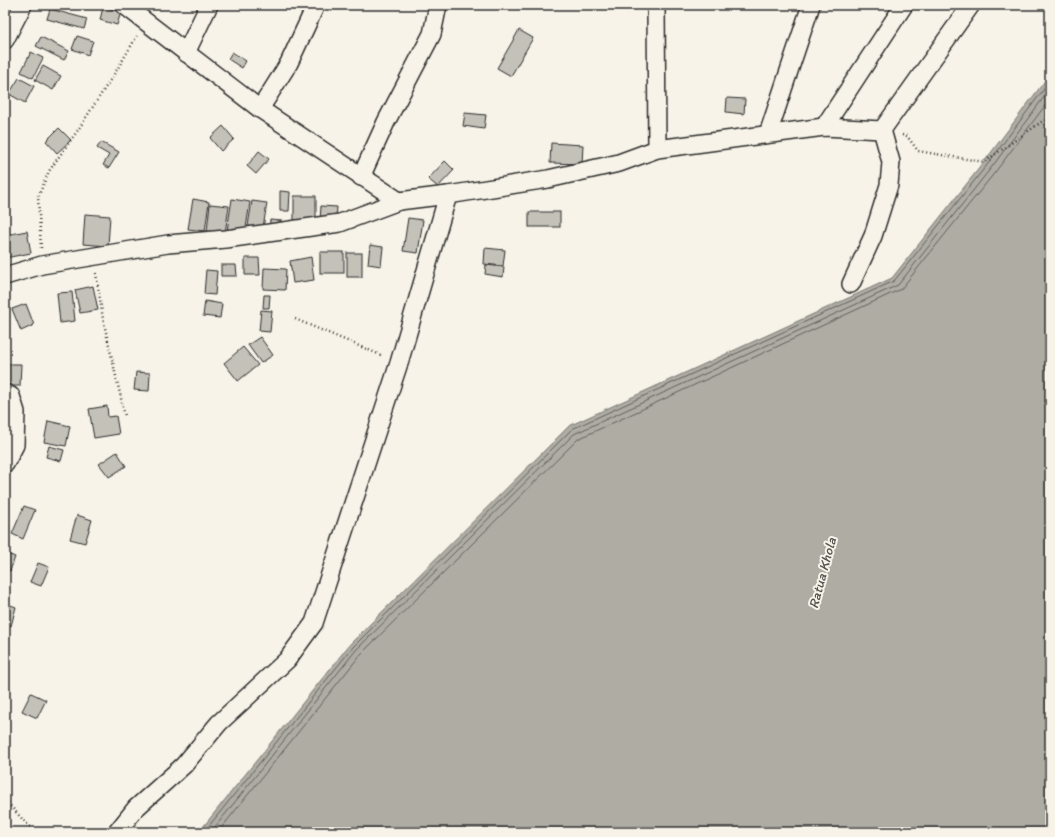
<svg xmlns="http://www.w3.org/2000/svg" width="1055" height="837" font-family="Itim,sans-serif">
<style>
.water{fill:#afaca4;stroke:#7a7874}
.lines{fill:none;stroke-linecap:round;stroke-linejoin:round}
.shore{stroke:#605f5b;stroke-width:1}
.building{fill:#c4c1b9;stroke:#2b2b2b}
.minor-casing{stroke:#2b2b2b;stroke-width:20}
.path{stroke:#2b2b2b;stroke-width:2.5;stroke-dasharray:1 3;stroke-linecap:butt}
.minor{stroke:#f7f3e8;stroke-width:17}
.labels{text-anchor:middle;stroke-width:4;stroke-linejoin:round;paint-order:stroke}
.water-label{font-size:14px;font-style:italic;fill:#53524f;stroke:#f7f3e8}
</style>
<rect width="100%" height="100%" fill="#f7f3e8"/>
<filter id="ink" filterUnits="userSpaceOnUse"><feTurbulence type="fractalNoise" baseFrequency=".025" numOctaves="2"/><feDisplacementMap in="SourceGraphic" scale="8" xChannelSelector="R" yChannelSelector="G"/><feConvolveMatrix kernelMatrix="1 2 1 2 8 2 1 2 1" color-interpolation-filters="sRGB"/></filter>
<g filter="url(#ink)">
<!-- water -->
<path class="water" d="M1050,74V832H199L350,644L569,426L892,278L984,162Z"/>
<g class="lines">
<!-- shore -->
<g class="shore">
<path d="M204,832L353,647L572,429L894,281L987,165L1050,81"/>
<path d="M211,832L356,650L574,434L898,285L991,168L1050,89"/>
<path d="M218,832L361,654L578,439L901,289L996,171L1050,99"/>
</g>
</g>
<!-- building -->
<g class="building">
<path d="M103,7L121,12L117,25L100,20Z"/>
<path d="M50,9L87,19L84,29L47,19Z"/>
<path d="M519,30L533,38L511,76L497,68Z"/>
<path d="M77,36L93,41L88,55L72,49Z"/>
<path d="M41,37L69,51L64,60L36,46Z"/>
<path d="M31,52L43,58L33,78L21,72Z"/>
<path d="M232,52L246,61L242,68L228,59Z"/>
<path d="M43,66L61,76L53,90L35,80Z"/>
<path d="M19,78L34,86L25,103L9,94Z"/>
<path d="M727,98L745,99L744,114L726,112Z"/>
<path d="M465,113L486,115L484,129L463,126Z"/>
<path d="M223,126L234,139L221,151L210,138Z"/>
<path d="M59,128L71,140L57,153L46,141Z"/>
<path d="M5,141L10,143L5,153Z"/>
<path d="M101,142L119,152L109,168L103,165L109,155L97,148Z"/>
<path d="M551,143L583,145L582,164L550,163Z"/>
<path d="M259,151L269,159L256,174L247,166Z"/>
<path d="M445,161L454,170L438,187L428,179Z"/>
<path d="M280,191L290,192L289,211H280Z"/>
<path d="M294,196H316V219L294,220Z"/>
<path d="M193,199L209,202L205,231L188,229Z"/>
<path d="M232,199L250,202L245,234L227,231Z"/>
<path d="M252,201L267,203L263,228L248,226Z"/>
<path d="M210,204L229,206L225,233L207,231Z"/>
<path d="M321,206L337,207L336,220H320Z"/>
<rect x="529" y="212" width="31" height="15"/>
<path d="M85,214L110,216L108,246L83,244Z"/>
<path d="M408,218L423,220L418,253L403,251Z"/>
<path d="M270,220L282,221L281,233L269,231Z"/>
<path d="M27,231L31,253L5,258V235Z"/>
<path d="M370,245L383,247L381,266L368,264Z"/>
<path d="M485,248L505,250L503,266L484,264Z"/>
<rect x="320" y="252" width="24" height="21"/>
<rect x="347" y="253" width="15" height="24"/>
<path d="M311,257L314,280L293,283L290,261Z"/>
<path d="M245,258H259L260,275H245Z"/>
<path d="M221,265H236L237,276H221Z"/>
<path d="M486,265L504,267L503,277L485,274Z"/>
<path d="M264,268L286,269L285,290L263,289Z"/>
<path d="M206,270L217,271L215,295L204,294Z"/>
<path d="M93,286L98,310L80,313L75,290Z"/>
<path d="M72,292L75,321L60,323L57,293Z"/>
<path d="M264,295H270L269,308H263Z"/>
<path d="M205,301L222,304L220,318L203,316Z"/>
<path d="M26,304L34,325L21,331L12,309Z"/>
<path d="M261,310L272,311L270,332L259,331Z"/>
<path d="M260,337L273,355L261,363L248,345Z"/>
<path d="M243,347L258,365L238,381L224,363Z"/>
<path d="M5,364H21L20,386H5Z"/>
<path d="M136,372L150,373L149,391L134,390Z"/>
<path d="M107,406L108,417L116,416L119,434L94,438L89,409Z"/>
<path d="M48,421L70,426L66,446L44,442Z"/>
<path d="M49,446L64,450L61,461L46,457Z"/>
<path d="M117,452L126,466L109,477L99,464Z"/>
<path d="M24,506L35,510L23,539L12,534Z"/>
<path d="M77,515L92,520L85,543L70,539Z"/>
<path d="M5,553L15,557L10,571L5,569Z"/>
<path d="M38,563L49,567L41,586L30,582Z"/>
<path d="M5,603L16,607L11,626L5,624Z"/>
<path d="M5,643L9,646L5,652Z"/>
<path d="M31,693L46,700L37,718L22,711Z"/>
</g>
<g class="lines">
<defs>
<g id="minor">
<path d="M124,5L260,109L399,201"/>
<path d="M656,5L657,149"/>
<path d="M5,40L23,5"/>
<path d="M186,53L209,5"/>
<path d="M260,109L289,63L316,5"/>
<path d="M824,127L904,5"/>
<path d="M882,130L971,5"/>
<path d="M768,134L811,5"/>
<path d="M361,177L386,122L432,34L438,5"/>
<path d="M5,276L42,265L168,244L226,239L340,223L399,201L448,195L548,179L619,163L657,149L824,127L882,130"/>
<path d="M851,284L873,236L889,185L891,162L882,130"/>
<path d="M5,393L11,396L16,412L15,445L5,464"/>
<path d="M117,832L136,808L184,765L219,723L287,660L314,623L399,363L448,195"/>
</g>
</defs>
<!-- minor casing -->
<use href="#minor" class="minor-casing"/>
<!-- path -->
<g class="path">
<path d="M902,135L907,136L918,151L984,162L1050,116"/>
<path d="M41,248L38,197L49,171L78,130L118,68L137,36"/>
<path d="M96,273L103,319L125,416"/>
<path d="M295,319L383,356"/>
<path d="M5,800L25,822L36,832"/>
</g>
<!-- minor -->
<use href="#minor" class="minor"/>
</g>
</g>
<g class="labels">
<!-- water labels -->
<g class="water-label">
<text transform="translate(822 573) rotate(-75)" y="5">Ratua Khola</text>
</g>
</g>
<!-- margin -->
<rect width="1055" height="837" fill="none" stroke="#f7f3e8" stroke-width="20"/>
<rect x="10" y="10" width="1035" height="817" fill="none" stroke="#2b2b2b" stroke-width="1.5" filter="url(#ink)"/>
</svg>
